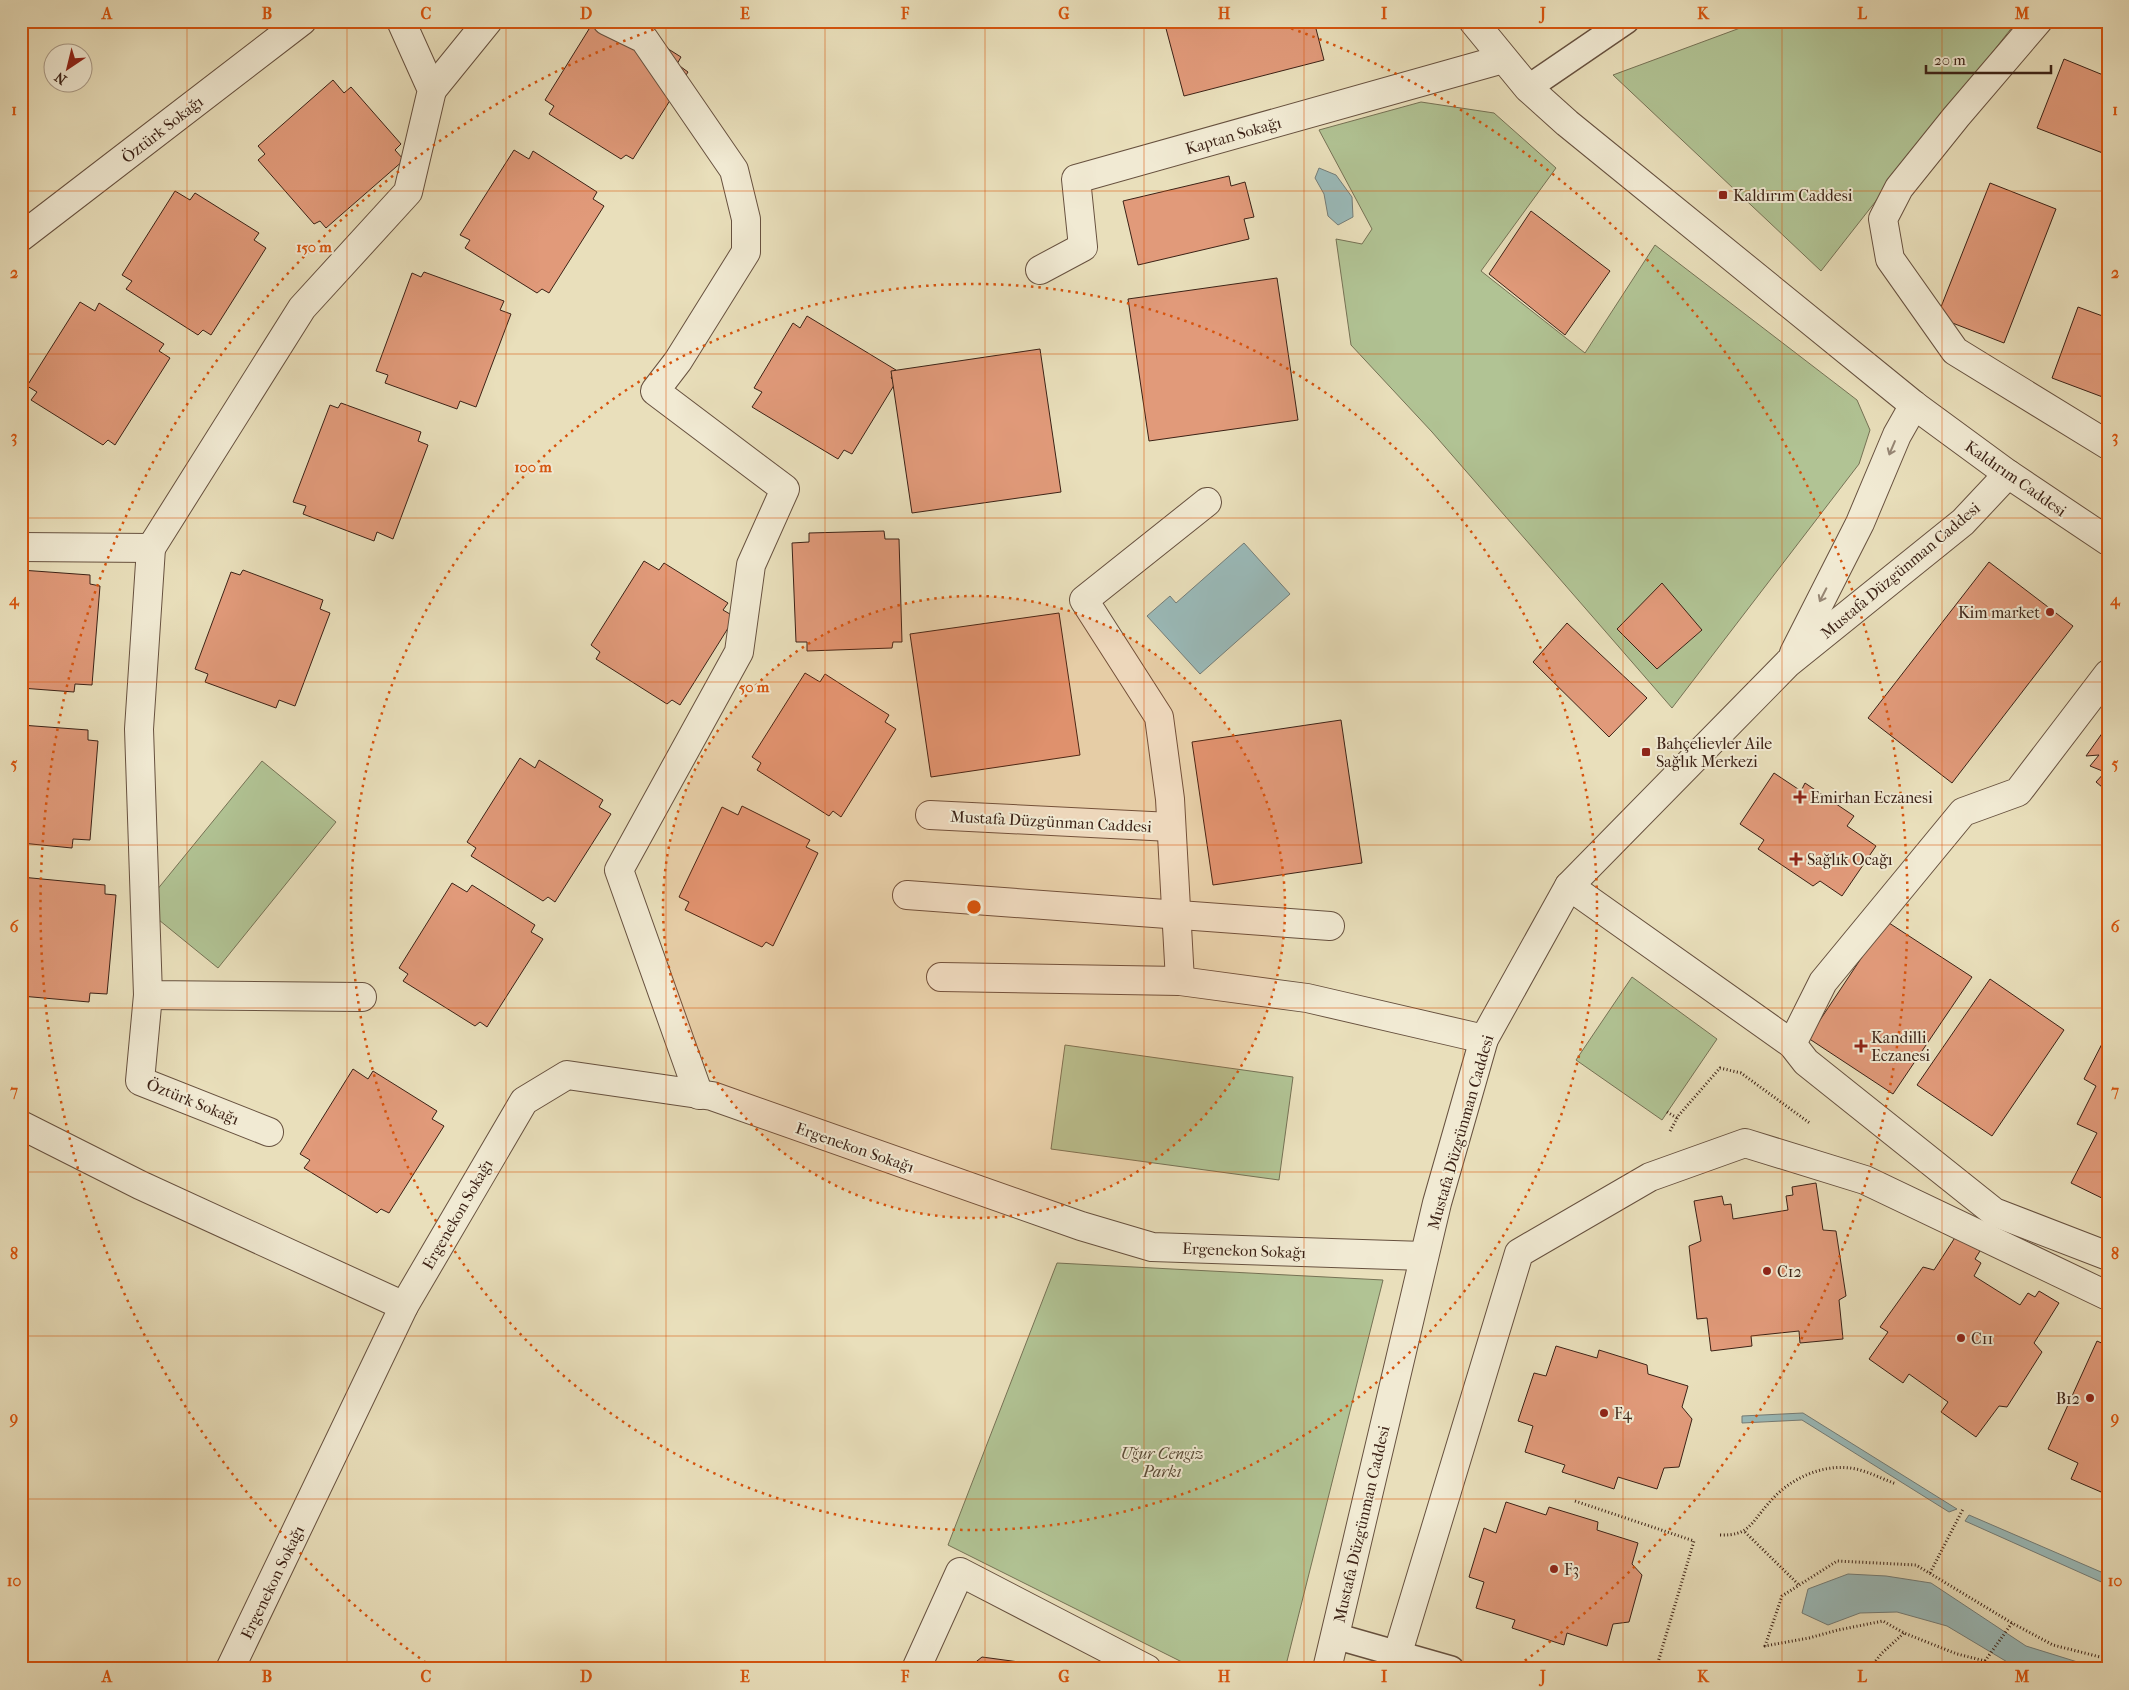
<svg xmlns="http://www.w3.org/2000/svg" width="2129" height="1690" font-family="'IM FELL French Canon',serif">
<style>
.green{fill:#b1c394;stroke:#767255}
.water{fill:#9abab9;stroke:#747d78}
.building{fill:#e19a7a;stroke:#3c2216}
.lines{fill:none;stroke-linecap:round;stroke-linejoin:round}
.service-casing{stroke:#67513f;stroke-width:28}
.minor-casing{stroke:#67513f;stroke-width:30}
.tertiary-casing{stroke:#67513f;stroke-width:30}
.path{stroke:#3c2216;stroke-width:3;stroke-dasharray:1 2.5;stroke-linecap:butt}
.service{stroke:#f1ead3;stroke-width:25}
.minor{stroke:#f1ead3;stroke-width:28}
.tertiary{stroke:#f1ead3;stroke-width:28}
.oneway{stroke:#968674}
.grid{fill:none;stroke:#d7540d;stroke-width:1;stroke-opacity:0.55}
.ring{fill:none;stroke:#d7540d;stroke-width:2.5;stroke-dasharray:2.5 5}
.poi-dot{fill:#8f2418;stroke:#f1ead3;stroke-width:2}
.labels{text-anchor:middle;stroke-width:4;stroke-linejoin:round;paint-order:stroke}
.street-label{font-size:16px;fill:#3c2216;stroke:#f1ead3}
.poi-label{font-size:16px;fill:#3c2216;stroke:#f1ead3;text-anchor:start}
.park-label{font-size:16px;font-style:italic;fill:#594a36;stroke:#f1ead3}
.centre{fill:#d7540d;stroke:#f1ead3;stroke-width:2.5}
.ring-label{font-size:15px;text-anchor:middle;font-weight:bold;fill:#d7540d;stroke:#f1ead3;stroke-width:4;stroke-linejoin:round;paint-order:stroke}
.neatline{fill:none;stroke:#d7540d;stroke-width:2}
.grid-label{font-size:16px;text-anchor:middle;font-weight:bold;fill:#d7540d}
</style>
<rect width="100%" height="100%" fill="#e9dfbb"/>
<filter id="stains"><feTurbulence type="fractalNoise" baseFrequency=".004" numOctaves="4"/><feColorMatrix values="0 0 0 0 .2 0 0 0 0 .09 0 0 0 0 .02 0 0 0 .5 -.17"/></filter>
<radialGradient id="worn" r=".72"><stop offset=".6" stop-color="#630" stop-opacity="0"/><stop offset="1" stop-color="#630" stop-opacity=".3"/></radialGradient>
<!-- green -->
<g class="green">
<path d="M1759,21H2017L1821,271L1613,75Z"/>
<path d="M1421,102L1494,113L1556,168L1481,271L1585,353L1655,245L1857,400L1870,430L1859,464L1672,708L1432,432L1351,345L1336,239L1362,244L1372,229L1319,130Z"/>
<path d="M262,761L336,822L218,968L143,907Z"/>
<path d="M1632,977L1717,1039L1662,1120L1576,1060Z"/>
<path d="M1065,1045L1293,1077L1279,1180L1051,1149Z"/>
<path d="M1057,1263L1383,1280L1285,1669H1196L948,1545Z"/>
</g>
<!-- water -->
<g class="water">
<path d="M1319,168L1336,175L1352,197L1353,217L1338,225L1328,216L1324,194L1315,178Z"/>
<path d="M1244,543L1290,594L1200,674L1147,616L1170,596L1176,603Z"/>
<path d="M1803,1413L1957,1509L1949,1512L1802,1420L1742,1423V1416Z"/>
<path d="M1969,1515L2108,1575V1585L1965,1521Z"/>
<path d="M1848,1574L1886,1576L1931,1583L2026,1646L2100,1669H2019L1947,1626L1897,1612L1860,1613L1828,1625L1802,1613L1808,1589Z"/>
</g>
<!-- building -->
<g class="building">
<path d="M594,21H624L681,57L677,64L688,72L633,159L626,155L621,159L549,114L554,106L545,100Z"/>
<path d="M1164,21H1314L1324,60L1184,96Z"/>
<path d="M2064,59L2108,77V155L2037,128Z"/>
<path d="M333,80L344,93L351,87L401,144L395,150L404,160L326,228L320,221L314,224L258,160L265,154L258,146Z"/>
<path d="M514,150L529,159L533,151L597,192L593,199L604,206L549,293L542,289L537,293L465,248L470,240L460,235Z"/>
<path d="M1229,176L1231,186L1245,182L1254,217L1244,219L1249,239L1138,265L1123,201Z"/>
<path d="M1990,183L2056,209L2004,343L1937,317Z"/>
<path d="M175,191L190,200L195,193L259,233L254,240L266,248L211,335L203,330L198,335L126,289L132,281L122,275Z"/>
<path d="M1531,211L1610,271L1565,335L1489,274Z"/>
<path d="M424,272L504,301L500,310L511,314L476,407L460,401L457,409L385,383L388,375L376,371L412,273L421,277Z"/>
<path d="M1277,278L1298,420L1149,441L1128,299Z"/>
<path d="M80,302L95,311L99,303L164,344L159,351L170,358L115,445L108,440L103,445L31,400L37,392L27,386Z"/>
<path d="M2078,307L2108,318V399L2052,378Z"/>
<path d="M807,316L896,370L891,378L896,382L852,454L844,450L838,459L752,407L762,392L754,388L793,323L800,328Z"/>
<path d="M1040,349L1061,492L912,513L891,371Z"/>
<path d="M341,403L421,432L418,441L428,445L393,539L377,532L374,541L303,514L306,506L293,502L330,405L338,408Z"/>
<path d="M884,531L885,539H899L902,642H893L892,648L807,651V642H796L792,543L809,542V533Z"/>
<path d="M644,561L659,570L664,563L728,603L723,610L735,617L680,705L672,700L667,704L596,659L600,652L591,645Z"/>
<path d="M1989,562L2073,626L1952,783L1868,718Z"/>
<path d="M21,570L90,575V584L100,586L92,685L75,684L74,692L21,688Z"/>
<path d="M243,570L323,600L320,609L330,613L295,706L279,700L276,708L205,682L208,674L195,669L231,572L240,575Z"/>
<path d="M1662,583L1702,630L1657,669L1617,629Z"/>
<path d="M1059,613L1080,755L931,777L910,634Z"/>
<path d="M1567,623L1647,698L1609,737L1533,662Z"/>
<path d="M805,673L820,682L825,674L889,715L885,722L896,729L841,817L833,811L829,816L757,770L761,763L752,757Z"/>
<path d="M1341,720L1362,863L1213,885L1192,742Z"/>
<path d="M21,725L88,730V740L98,741L90,840L73,839L72,848L21,843Z"/>
<path d="M2108,725V792L2096,782L2105,772L2090,766L2099,755L2086,756Z"/>
<path d="M520,758L535,768L539,760L603,800L599,807L611,814L555,902L548,897L543,901L471,856L476,848L467,842Z"/>
<path d="M1774,773L1801,791L1805,783L1854,816L1847,826L1876,846L1842,896L1820,881L1813,886L1758,849L1764,840L1740,824Z"/>
<path d="M742,806L810,840L806,847L818,853L773,946L766,942L762,947L685,910L689,902L679,897L722,807L738,815Z"/>
<path d="M21,877L105,885V894L116,895L107,994L90,993L89,1002L21,996Z"/>
<path d="M452,883L467,892L472,885L535,925L531,932L543,939L487,1027L480,1022L475,1026L403,981L408,974L399,968Z"/>
<path d="M1886,921L1972,977L1893,1094L1808,1038Z"/>
<path d="M1990,979L2064,1030L1992,1136L1917,1085Z"/>
<path d="M2105,1038L2108,1040V1201L2071,1183L2097,1133L2077,1124L2096,1086L2084,1079Z"/>
<path d="M353,1069L368,1079L373,1071L437,1111L432,1119L444,1126L389,1213L381,1209L377,1213L304,1168L310,1160L300,1154Z"/>
<path d="M1816,1183L1823,1230L1836,1231L1846,1296L1839,1300L1843,1339L1800,1343L1799,1331L1751,1336L1752,1346L1711,1351L1707,1318L1697,1319L1689,1246L1701,1241L1694,1201L1722,1196L1724,1205L1731,1204L1733,1219L1788,1210L1786,1196L1793,1195L1792,1187Z"/>
<path d="M1956,1236L1980,1251L1975,1259L1981,1263L1974,1276L2020,1305L2028,1293L2035,1297L2039,1291L2059,1303L2034,1343L2042,1352L2007,1407L1999,1406L1976,1437L1941,1412L1948,1402L1909,1374L1903,1383L1869,1359L1888,1332L1880,1327L1923,1267L1934,1270Z"/>
<path d="M2097,1341L2108,1346V1495L2071,1479L2078,1463L2048,1449Z"/>
<path d="M1556,1346L1597,1358L1599,1350L1647,1365L1648,1374L1688,1386L1682,1407L1692,1419L1679,1467L1664,1468L1657,1489L1618,1477L1614,1489L1562,1472L1565,1465L1525,1452L1533,1426L1518,1421L1534,1373L1546,1376Z"/>
<path d="M1506,1502L1546,1515L1549,1507L1598,1522L1597,1530L1638,1543L1632,1564L1642,1575L1629,1622L1613,1624L1607,1646L1567,1633L1564,1645L1512,1628L1515,1620L1476,1608L1484,1582L1469,1577L1484,1528L1496,1533Z"/>
<path d="M982,1657L1071,1669H967Z"/>
</g>
<g class="lines">
<defs>
<g id="service">
<path d="M1528,88L1626,21"/>
<path d="M1335,1636L1451,1669"/>
</g>
<g id="minor">
<path d="M607,21L644,39L734,170L746,219V252L678,361L655,391L785,489L751,565L739,652L619,870L699,1095"/>
<path d="M2038,21L1956,117L1899,188L1883,219L1890,259L1955,351L2108,445"/>
<path d="M432,90L488,21"/>
<path d="M21,237L302,21"/>
<path d="M1040,270L1083,247L1076,179L1503,59"/>
<path d="M21,547L151,548L302,308L408,192L432,90L401,21"/>
<path d="M151,548L139,729L148,995L362,997"/>
<path d="M2108,674L2018,792L1963,812L1823,982L1792,1044L1806,1062L1994,1212L2108,1256"/>
<path d="M930,815L1171,827"/>
<path d="M1569,886L1792,1044"/>
<path d="M907,895L1330,926"/>
<path d="M941,977L1180,981L1307,998L1484,1039"/>
<path d="M1180,981L1170,799L1159,717L1084,600L1207,502"/>
<path d="M148,995L140,1081L269,1132"/>
<path d="M21,1125L140,1185L404,1306"/>
<path d="M230,1669L404,1306L524,1101L567,1075L712,1096L1081,1226L1152,1247L1424,1256"/>
<path d="M916,1669L960,1572L1147,1669"/>
<path d="M1393,1669L1519,1253L1650,1177L1745,1143L1865,1180L2108,1296"/>
</g>
<g id="tertiary">
<path d="M1473,21L1528,88L1567,123L1914,405L2008,474L2108,541"/>
<path d="M1794,653L1860,523L1897,435L1914,405"/>
<path d="M1327,1669L1437,1203L1484,1039L1569,886L1788,663L1963,522L2008,474"/>
</g>
</defs>
<!-- service casing -->
<use href="#service" class="service-casing"/>
<!-- minor casing -->
<use href="#minor" class="minor-casing"/>
<!-- tertiary casing -->
<use href="#tertiary" class="tertiary-casing"/>
<!-- path -->
<g class="path">
<path d="M1667,1112L1677,1118"/>
<path d="M1670,1131L1679,1115L1720,1068L1741,1073L1811,1124"/>
<path d="M1575,1501L1694,1541L1656,1669"/>
<path d="M1745,1532L1799,1585"/>
<path d="M1720,1535C1749,1536 1751,1523 1768,1504C1788,1479 1824,1462 1856,1469C1869,1472 1883,1479 1896,1484"/>
<path d="M1930,1573L1963,1509"/>
<path d="M1985,1661L2012,1623"/>
<path d="M1869,1669L1882,1653L1904,1633"/>
<path d="M1997,1669L1985,1661L1957,1654L1904,1633L1883,1621L1838,1630L1809,1638L1765,1646L1782,1596L1837,1561L1916,1565L2012,1623L2053,1645L2108,1659"/>
</g>
<!-- service -->
<use href="#service" class="service"/>
<!-- minor -->
<use href="#minor" class="minor"/>
<!-- tertiary -->
<use href="#tertiary" class="tertiary"/>
</g>
<!-- one-way arrows -->
<defs><path id="oneway-shaft" d="M-6 0H5M1.5-3L5.5 0L1.5 3" fill="none" stroke-width="1.6" stroke-linecap="round" stroke-linejoin="round" transform="scale(1.25)"/></defs>
<g class="oneway">
<use href="#oneway-shaft" transform="translate(1892 448) rotate(113)"/>
<use href="#oneway-shaft" transform="translate(1823 595) rotate(117)"/>
</g>
<!-- grid -->
<path class="grid" d="M187,21V1669M347,21V1669M506,21V1669M666,21V1669M825,21V1669M985,21V1669M1144,21V1669M1304,21V1669M1463,21V1669M1623,21V1669M1782,21V1669M1942,21V1669M21,191H2108M21,354H2108M21,518H2108M21,682H2108M21,845H2108M21,1008H2108M21,1172H2108M21,1336H2108M21,1499H2108"/>
<!-- distance rings -->
<circle cx="974" cy="907" r="311" fill="#d7540d" fill-opacity=".12"/>
<g class="ring">
<circle cx="974" cy="907" r="311"/>
<circle cx="974" cy="907" r="623"/>
<path d="M432 1667A934 934 0 0 1 678 21M1270 21A934 934 0 0 1 1516 1667"/>
</g>
<!-- markers -->
<g class="poi-dot">
<rect x="1718" y="190" width="10" height="10" rx="2.5"/>
<circle cx="2050" cy="612" r="5"/>
<rect x="1641" y="747" width="10" height="10" rx="2.5"/>
<path d="M1797.5 789.5h5v5h5v5h-5v5h-5v-5h-5v-5h5z"/>
<path d="M1793.5 851.5h5v5h5v5h-5v5h-5v-5h-5v-5h5z"/>
<path d="M1858.5 1038.5h5v5h5v5h-5v5h-5v-5h-5v-5h5z"/>
<circle cx="1767" cy="1271" r="5"/>
<circle cx="1961" cy="1338" r="5"/>
<circle cx="2090" cy="1398" r="5"/>
<circle cx="1604" cy="1413" r="5"/>
<circle cx="1554" cy="1569" r="5"/>
</g>
<g class="labels">
<!-- street labels -->
<g class="street-label">
<text transform="translate(162 129) rotate(-38)" y="6">Öztürk Sokağı</text>
<text transform="translate(1233 135) rotate(-16)" y="6">Kaptan Sokağı</text>
<text transform="translate(2016 478) rotate(35)" y="6">Kaldırım Caddesi</text>
<text transform="translate(1900 570) rotate(-40)" y="6">Mustafa Düzgünman Caddesi</text>
<text transform="translate(1051 821) rotate(3)" y="6">Mustafa Düzgünman Caddesi</text>
<text transform="translate(193 1101) rotate(22)" y="6">Öztürk Sokağı</text>
<text transform="translate(1460 1132) rotate(-74)" y="6">Mustafa Düzgünman Caddesi</text>
<text transform="translate(855 1147) rotate(19)" y="6">Ergenekon Sokağı</text>
<text transform="translate(457 1214) rotate(-60)" y="6">Ergenekon Sokağı</text>
<text transform="translate(1244 1250) rotate(2)" y="6">Ergenekon Sokağı</text>
<text transform="translate(1361 1524) rotate(-77)" y="6">Mustafa Düzgünman Caddesi</text>
<text transform="translate(272 1582) rotate(-64)" y="6">Ergenekon Sokağı</text>
</g>
<!-- poi labels -->
<g class="poi-label">
<text x="1733" y="201">Kaldırım Caddesi</text>
<text x="2040" y="618" text-anchor="end">Kim market</text>
<text x="1656" y="749">Bahçelievler Aile<tspan x="1656" dy="18">Sağlık Merkezi</tspan></text>
<text x="1810" y="803">Emirhan Eczanesi</text>
<text x="1807" y="865">Sağlık Ocağı</text>
<text x="1871" y="1043">Kandilli<tspan x="1871" dy="18">Eczanesi</tspan></text>
<text x="1777" y="1277">C12</text>
<text x="1971" y="1344">C11</text>
<text x="2080" y="1404" text-anchor="end">B12</text>
<text x="1614" y="1419">F4</text>
<text x="1564" y="1575">F3</text>
</g>
<!-- park labels -->
<g class="park-label">
<text x="1162" y="1459">Uğur Cengiz<tspan x="1162" dy="18">Parkı</tspan></text>
</g>
</g>
<circle cx="974" cy="907" r="8" class="centre"/>
<g class="ring-label">
<text x="314" y="252">150 m</text>
<text x="533" y="472">100 m</text>
<text x="754" y="692">50 m</text>
</g>
<!-- margin -->
<rect width="2129" height="1690" fill="none" stroke="#e9dfbb" stroke-width="55"/>
<!-- north arrow -->
<g transform="translate(68 68) rotate(215)"><circle r="24" fill="#f1ead3" stroke="#a99a87"/>
<path d="M0-4L9 19L0 12L-9 19Z" fill="#8f2418"/>
<text y="-8" font-size="14" font-weight="bold" text-anchor="middle" fill="#3c2216">N</text>
</g>
<!-- scale -->
<path d="M1926 65v8h125v-8" fill="none" stroke="#3c2216" stroke-width="2.5"/>
<text x="1934" y="65" font-size="15" fill="#3c2216" stroke="#f1ead3" stroke-width="4" paint-order="stroke">20 m</text>
<rect x="28" y="28" width="2074" height="1634" class="neatline"/>
<g class="grid-label">
<text x="107" y="19">A</text>
<text x="267" y="19">B</text>
<text x="426" y="19">C</text>
<text x="586" y="19">D</text>
<text x="745" y="19">E</text>
<text x="905" y="19">F</text>
<text x="1064" y="19">G</text>
<text x="1224" y="19">H</text>
<text x="1384" y="19">I</text>
<text x="1543" y="19">J</text>
<text x="1703" y="19">K</text>
<text x="1862" y="19">L</text>
<text x="2022" y="19">M</text>
<text x="14" y="115">1</text>
<text x="2115" y="115">1</text>
<text x="14" y="278">2</text>
<text x="2115" y="278">2</text>
<text x="14" y="442">3</text>
<text x="2115" y="442">3</text>
<text x="14" y="605">4</text>
<text x="2115" y="605">4</text>
<text x="14" y="769">5</text>
<text x="2115" y="769">5</text>
<text x="14" y="932">6</text>
<text x="2115" y="932">6</text>
<text x="14" y="1096">7</text>
<text x="2115" y="1096">7</text>
<text x="14" y="1259">8</text>
<text x="2115" y="1259">8</text>
<text x="14" y="1423">9</text>
<text x="2115" y="1423">9</text>
<text x="14" y="1586">10</text>
<text x="2115" y="1586">10</text>
<text x="107" y="1682">A</text>
<text x="267" y="1682">B</text>
<text x="426" y="1682">C</text>
<text x="586" y="1682">D</text>
<text x="745" y="1682">E</text>
<text x="905" y="1682">F</text>
<text x="1064" y="1682">G</text>
<text x="1224" y="1682">H</text>
<text x="1384" y="1682">I</text>
<text x="1543" y="1682">J</text>
<text x="1703" y="1682">K</text>
<text x="1862" y="1682">L</text>
<text x="2022" y="1682">M</text>
</g>
<rect width="100%" height="100%" filter="url(#stains)"/>
<rect width="100%" height="100%" fill="url(#worn)"/>
</svg>
